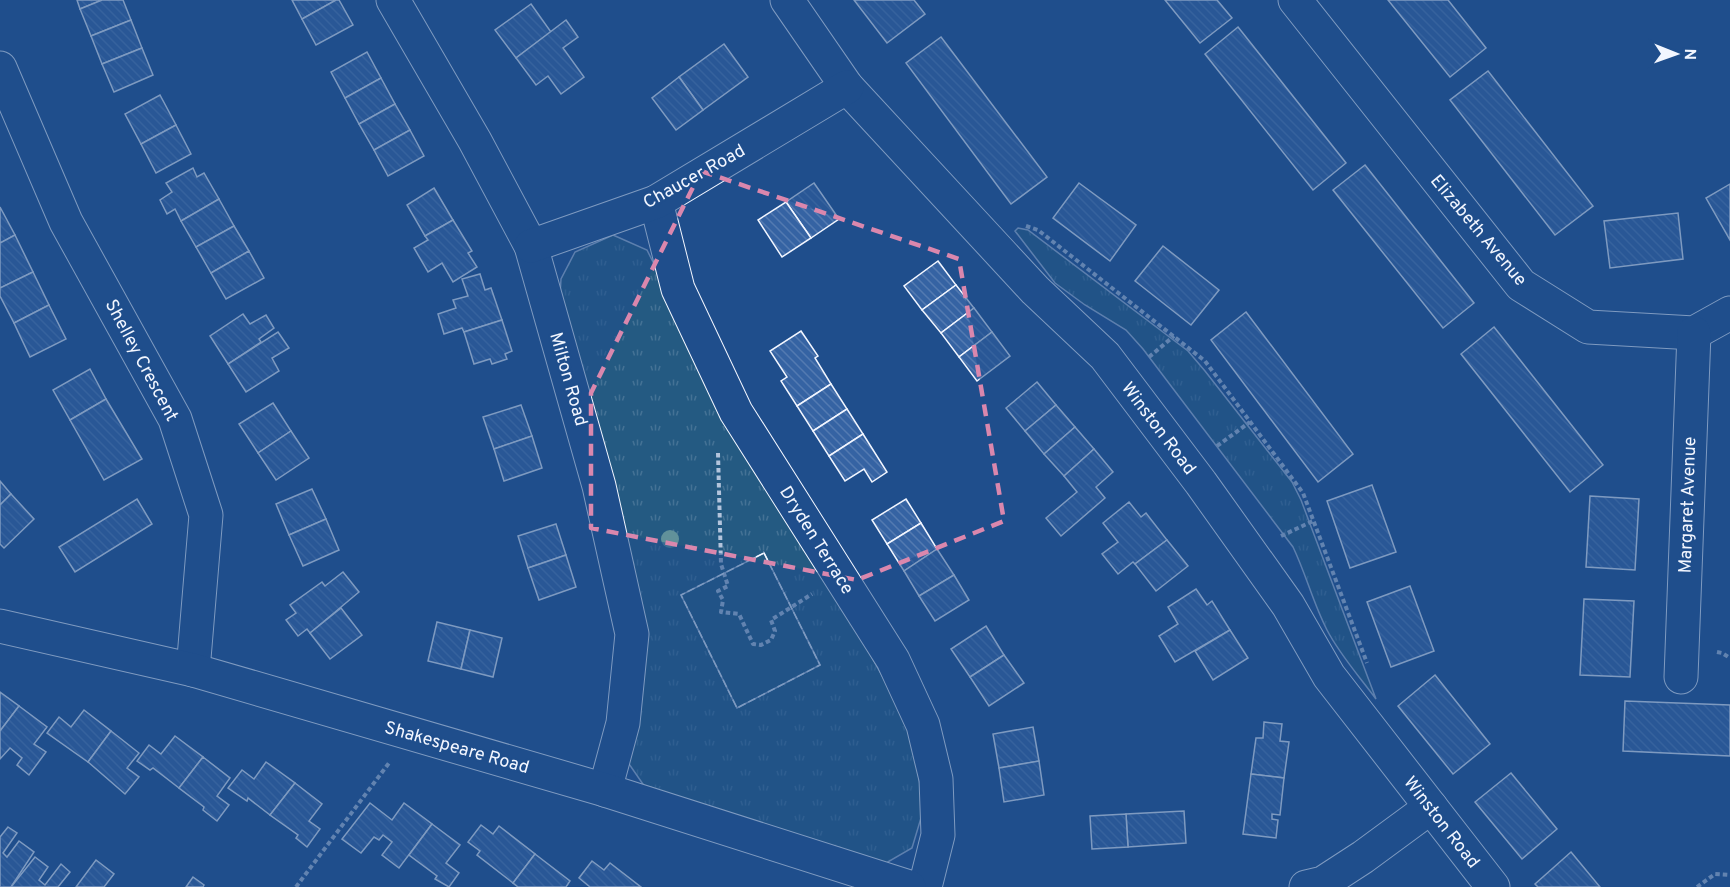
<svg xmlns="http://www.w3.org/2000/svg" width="1730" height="887" font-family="Overpass,sans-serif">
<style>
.grass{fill:url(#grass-tufts);stroke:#a8bbd7;stroke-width:1.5;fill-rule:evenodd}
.green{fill:#245a82;stroke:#a8bbd7;stroke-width:1.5}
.building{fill:url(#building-back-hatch);stroke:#f2f6ff;stroke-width:1.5}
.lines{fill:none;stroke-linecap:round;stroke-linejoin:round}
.minor-casing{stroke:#f2f6ff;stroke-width:35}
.path{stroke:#b3c4dc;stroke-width:4;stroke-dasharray:4.5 3;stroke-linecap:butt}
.minor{stroke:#1f4e8c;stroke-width:33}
.fence{stroke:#f2f6ff;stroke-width:1.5;stroke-dasharray:8 3;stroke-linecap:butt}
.tree{fill:#61919a}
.marked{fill:none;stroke:#da87ad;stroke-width:4.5;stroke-dasharray:12 8;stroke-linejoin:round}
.labels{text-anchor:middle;stroke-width:4.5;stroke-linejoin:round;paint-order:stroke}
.street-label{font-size:18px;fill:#f2f6ff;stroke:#1f4e8c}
</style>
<defs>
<pattern id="grass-tufts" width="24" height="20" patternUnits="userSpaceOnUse" patternTransform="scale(1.5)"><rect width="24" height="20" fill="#245a82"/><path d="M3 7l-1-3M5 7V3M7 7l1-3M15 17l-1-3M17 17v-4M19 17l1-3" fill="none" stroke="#447295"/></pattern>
<pattern id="building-back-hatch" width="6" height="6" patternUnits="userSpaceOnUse" patternTransform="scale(1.5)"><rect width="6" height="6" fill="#3563a3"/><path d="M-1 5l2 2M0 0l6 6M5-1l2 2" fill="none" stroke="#537ab1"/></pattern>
</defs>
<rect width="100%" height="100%" fill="#1f4e8c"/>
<!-- grass -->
<g class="grass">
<path d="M1018,228L1028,230L1188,351L1205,371L1292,482L1301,500L1376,699C1359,676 1340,655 1327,630C1313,603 1306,574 1293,547L1143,349L1126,330L1085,305L1055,283L1015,231Z"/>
<path d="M613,235L647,250L663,282L910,726L924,808L912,848L881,866L647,790L627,761L633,729L560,295L561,279L575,252ZM764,553L820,665L737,707Z"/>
</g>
<!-- green -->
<path class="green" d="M764,553L820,665L737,708L681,595Z"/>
<!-- building -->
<g class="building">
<path d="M77,0H102L80,9Z"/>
<path d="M102,0H123L131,20L91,36L80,9Z"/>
<path d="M292,0H336L302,19Z"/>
<path d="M336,0H339L353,25L316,45L302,19Z"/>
<path d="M854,0H914L925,14L887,43Z"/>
<path d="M1165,0H1217L1232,18L1200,43Z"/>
<path d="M1388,0H1448L1486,48L1450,77Z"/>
<path d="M531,4L551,32L516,58L495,30Z"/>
<path d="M131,20L142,48L102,64L91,36Z"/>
<path d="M566,20L578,37L563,48L584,77L561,94L548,76L536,85L516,58Z"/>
<path d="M1238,27L1346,163L1313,190L1205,54Z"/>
<path d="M941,37L1047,177L1011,204L906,63Z"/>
<path d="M724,44L748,77L703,110L679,77Z"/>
<path d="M142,48L153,75L114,92L102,64Z"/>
<path d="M367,52L381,78L345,98L331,72Z"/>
<path d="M1488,71L1593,206L1555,235L1450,100Z"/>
<path d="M679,77L703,110L676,130L652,98Z"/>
<path d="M381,78L395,104L359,124L345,98Z"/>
<path d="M160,95L176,125L141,144L125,114Z"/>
<path d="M395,104L410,130L374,150L359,124Z"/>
<path d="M176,125L191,154L156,173L141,144Z"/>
<path d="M410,130L424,156L388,176L374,150Z"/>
<path d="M1365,165L1474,303L1443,328L1333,190Z"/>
<path d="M193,168L197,177L204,173L219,199L181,221L175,209L167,214L160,200L172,192L166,183Z"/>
<path d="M814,183L839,219L811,238L786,202Z"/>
<path d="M1079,183L1136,225L1110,261L1053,218Z"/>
<path d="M1730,184V240L1706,198Z"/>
<path d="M434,188L453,220L425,236L407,205Z"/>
<path d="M219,199L234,226L196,247L181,221Z"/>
<path d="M786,202L811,238L782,257L758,220Z"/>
<path d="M0,207L15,235L0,243Z"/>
<path d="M1678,213L1683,259L1610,268L1604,221Z"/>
<path d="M453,220L472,251L468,253L477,267L453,282L442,263L428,272L414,248L428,240L425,236Z"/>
<path d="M234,226L249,251L211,273L196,247Z"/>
<path d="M15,235L33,272L0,288V243Z"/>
<path d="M1163,246L1219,290L1191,325L1135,281Z"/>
<path d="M249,251L264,278L226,299L211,273Z"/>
<path d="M938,261L956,285L922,310L904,286Z"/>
<path d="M33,272L49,305L14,323L0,296V288Z"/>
<path d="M480,274L485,290L491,288L502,320L464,332L462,328L444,334L438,314L456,308L453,300L468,296L462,279Z"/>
<path d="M956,285L974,308L941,333L922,310Z"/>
<path d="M49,305L66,339L30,357L14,323Z"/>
<path d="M974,308L992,332L959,357L941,333Z"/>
<path d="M1246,312L1353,454L1318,482L1211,340Z"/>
<path d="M243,314L250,324L266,315L274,328L259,339L261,342L228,364L210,336Z"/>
<path d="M502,320L512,351L505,354L507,359L492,364L490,359L474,364L464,332Z"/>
<path d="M1494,327L1603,465L1570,492L1461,354Z"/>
<path d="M801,331L818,356L815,358L831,384L797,406L781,381L787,377L770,351Z"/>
<path d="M278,332L289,348L272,358L279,371L246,392L228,364Z"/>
<path d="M992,332L1010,356L977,381L959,357Z"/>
<path d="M90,369L106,399L70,420L53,390Z"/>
<path d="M1037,382L1056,405L1025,431L1006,408Z"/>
<path d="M831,384L847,409L813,431L797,406Z"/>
<path d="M106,399L142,459L104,480L70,420Z"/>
<path d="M273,403L291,431L258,453L239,424Z"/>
<path d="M521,405L532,436L494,449L483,417Z"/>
<path d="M1056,405L1075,427L1044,454L1025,431Z"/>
<path d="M847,409L863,434L829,456L813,431Z"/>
<path d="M1075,427L1094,449L1064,476L1044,454Z"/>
<path d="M291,431L309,458L276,480L258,453Z"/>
<path d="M863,434L887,472L872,482L864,469L845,481L829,456Z"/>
<path d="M532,436L542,468L504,481L494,449Z"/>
<path d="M1094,449L1113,472L1096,487L1105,498L1061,536L1046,518L1077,492L1064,476Z"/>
<path d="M0,481L11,494L0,505Z"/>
<path d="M1372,485L1396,552L1350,568L1327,501Z"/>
<path d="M312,489L326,519L289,535L276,504Z"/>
<path d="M11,494L34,519L4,548L0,544V505Z"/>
<path d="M1590,496L1639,499L1635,570L1586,567Z"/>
<path d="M137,499L152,524L75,572L59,547Z"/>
<path d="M906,499L921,523L887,544L872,520Z"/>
<path d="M1129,502L1141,517L1146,513L1167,540L1135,564L1133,562L1118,574L1102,554L1118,542L1103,523Z"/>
<path d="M326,519L339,550L303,566L289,535Z"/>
<path d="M921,523L937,549L904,571L887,544Z"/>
<path d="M556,524L566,555L528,568L518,536Z"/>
<path d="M1167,540L1188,566L1156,591L1135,564Z"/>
<path d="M937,549L954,575L919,596L904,571Z"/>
<path d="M566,555L576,587L539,600L528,568Z"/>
<path d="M343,572L359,592L310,633L307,629L298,636L286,620L296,613L290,605L322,582L325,586Z"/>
<path d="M954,575L969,600L935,621L919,596Z"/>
<path d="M1410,586L1434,651L1391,667L1367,602Z"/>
<path d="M1196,589L1207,605L1212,601L1230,630L1175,662L1159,636L1178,624L1168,607Z"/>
<path d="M1584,599L1634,601L1630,677L1580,675Z"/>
<path d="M341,608L362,635L330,659L310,633Z"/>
<path d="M437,622L470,630L461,669L428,661Z"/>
<path d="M986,626L1004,655L970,677L951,649Z"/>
<path d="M470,630L502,638L493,677L461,669Z"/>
<path d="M1230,630L1248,658L1213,680L1195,651Z"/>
<path d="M1004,655L1024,683L989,706L970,677Z"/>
<path d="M1435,675L1490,744L1453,774L1398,706Z"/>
<path d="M0,692L19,706L0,731Z"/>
<path d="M1625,701L1730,705V756L1623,751Z"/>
<path d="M19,706L47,727L34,744L46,752L29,775L17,765L22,758L10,748L0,759V731Z"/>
<path d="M84,710L111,731L88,762L47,733L59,717L71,727Z"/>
<path d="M1264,722L1282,724L1280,741L1289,742L1284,778L1251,774L1256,738H1263Z"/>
<path d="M1033,727L1039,761L999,768L993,734Z"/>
<path d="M111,731L139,753L127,768L139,777L125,794L88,762Z"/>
<path d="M175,736L203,757L179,788L153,768L150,770L137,761L149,745L161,754Z"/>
<path d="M203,757L230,778L217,796L229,805L217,821L203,810L204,807L179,788Z"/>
<path d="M1039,761L1044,795L1004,802L999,768Z"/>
<path d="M266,762L295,783L270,815L248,798L247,801L228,788L242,770L254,779Z"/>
<path d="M1511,773L1557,829L1522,859L1475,802Z"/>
<path d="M1251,774L1284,778L1280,815L1272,814V819L1278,820L1276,838L1243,834Z"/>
<path d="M295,783L322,804L309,821L320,829L307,847L296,838L298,835L270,815Z"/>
<path d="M370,803L392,820L404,803L432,824L399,868L382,855L392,842L383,835L379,840L374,837L361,853L342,839Z"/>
<path d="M1184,811L1186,843L1128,847L1126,814Z"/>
<path d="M1126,814L1128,847L1092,849L1090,816Z"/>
<path d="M432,824L460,845L446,863L459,873L449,887L435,879L437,876L409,855Z"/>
<path d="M481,825L493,834L499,826L535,854L513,883L477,855L480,851L468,842Z"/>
<path d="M8,827L17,833L3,853L7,857L19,841L34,852L11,887H0V837Z"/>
<path d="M1571,852L1600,887H1538L1535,884Z"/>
<path d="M535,854L570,881L566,887H518L513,883Z"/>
<path d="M35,857L48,867L39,880L45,885L61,864L70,872L58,887H11Z"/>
<path d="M96,860L114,874L104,887H76Z"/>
<path d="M592,861L604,870L610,863L641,887H590L579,878Z"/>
<path d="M193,877L204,885L203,887H186Z"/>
</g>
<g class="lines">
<defs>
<g id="minor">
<path d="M393,0L475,141L531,246L599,486L632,634L623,723L605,790"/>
<path d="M787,0L847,87L1035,290L1105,356L1201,483L1288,605L1329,676L1493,887"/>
<path d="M1295,0L1521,285L1588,327L1694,333L1730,313"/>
<path d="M0,68L66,222L175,419L206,515L193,670"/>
<path d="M656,202L678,289L736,412L893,660L923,725L936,779L938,835L925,887"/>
<path d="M531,246L656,202L847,87"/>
<path d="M0,626L193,670L605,790L909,887"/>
<path d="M1681,677L1694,333"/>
<path d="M1306,887L1323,883L1363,857L1431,807"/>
</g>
</defs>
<!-- minor casing -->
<use href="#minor" class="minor-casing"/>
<!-- path -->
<g class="path">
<path d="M1026,226L1038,230L1205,361L1303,493L1367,663"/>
<path d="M1149,357L1174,336"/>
<path d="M1217,446L1250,422"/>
<path d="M718,453L721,564L728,586L718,591L723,600L721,612L739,614L753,644L761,645L771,640L775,631L771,620L812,594"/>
<path d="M1281,536L1313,521"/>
<path d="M1717,652L1722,653L1730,658"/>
<path d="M296,887L389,763"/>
<path d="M1697,887L1715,874L1730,875"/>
</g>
<!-- minor -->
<use href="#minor" class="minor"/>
<!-- fence -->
<path class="fence" d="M764,553L820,665L737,708L681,595Z"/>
</g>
<!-- trees -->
<circle class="tree" cx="670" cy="539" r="9"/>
<!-- marked area -->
<path d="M0 0H1730V887H0ZM701,171L959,259L1004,521L857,580L591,528V393Z" fill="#1f4e8c" fill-opacity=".55" fill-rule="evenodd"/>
<path class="marked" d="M701,171L959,259L1004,521L857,580L591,528V393Z"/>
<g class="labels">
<!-- street labels -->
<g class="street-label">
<text transform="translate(694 176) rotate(-29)" y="6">Chaucer Road</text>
<text transform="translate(1479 230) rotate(50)" y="6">Elizabeth Avenue</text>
<text transform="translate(142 360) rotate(62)" y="6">Shelley Crescent</text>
<text transform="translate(569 379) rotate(74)" y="6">Milton Road</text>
<text transform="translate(1159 428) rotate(53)" y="6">Winston Road</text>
<text transform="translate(1687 505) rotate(-88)" y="6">Margaret Avenue</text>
<text transform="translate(817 540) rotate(58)" y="6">Dryden Terrace</text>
<text transform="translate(457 747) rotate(16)" y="6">Shakespeare Road</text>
<text transform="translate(1442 822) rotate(52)" y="6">Winston Road</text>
</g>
</g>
<!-- north arrow -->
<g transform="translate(1676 54) rotate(91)" stroke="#1f4e8c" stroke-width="4.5" paint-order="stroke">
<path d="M0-4.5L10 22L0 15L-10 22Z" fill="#f2f6ff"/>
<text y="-9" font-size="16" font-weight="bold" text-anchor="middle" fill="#f2f6ff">N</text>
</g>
</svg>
